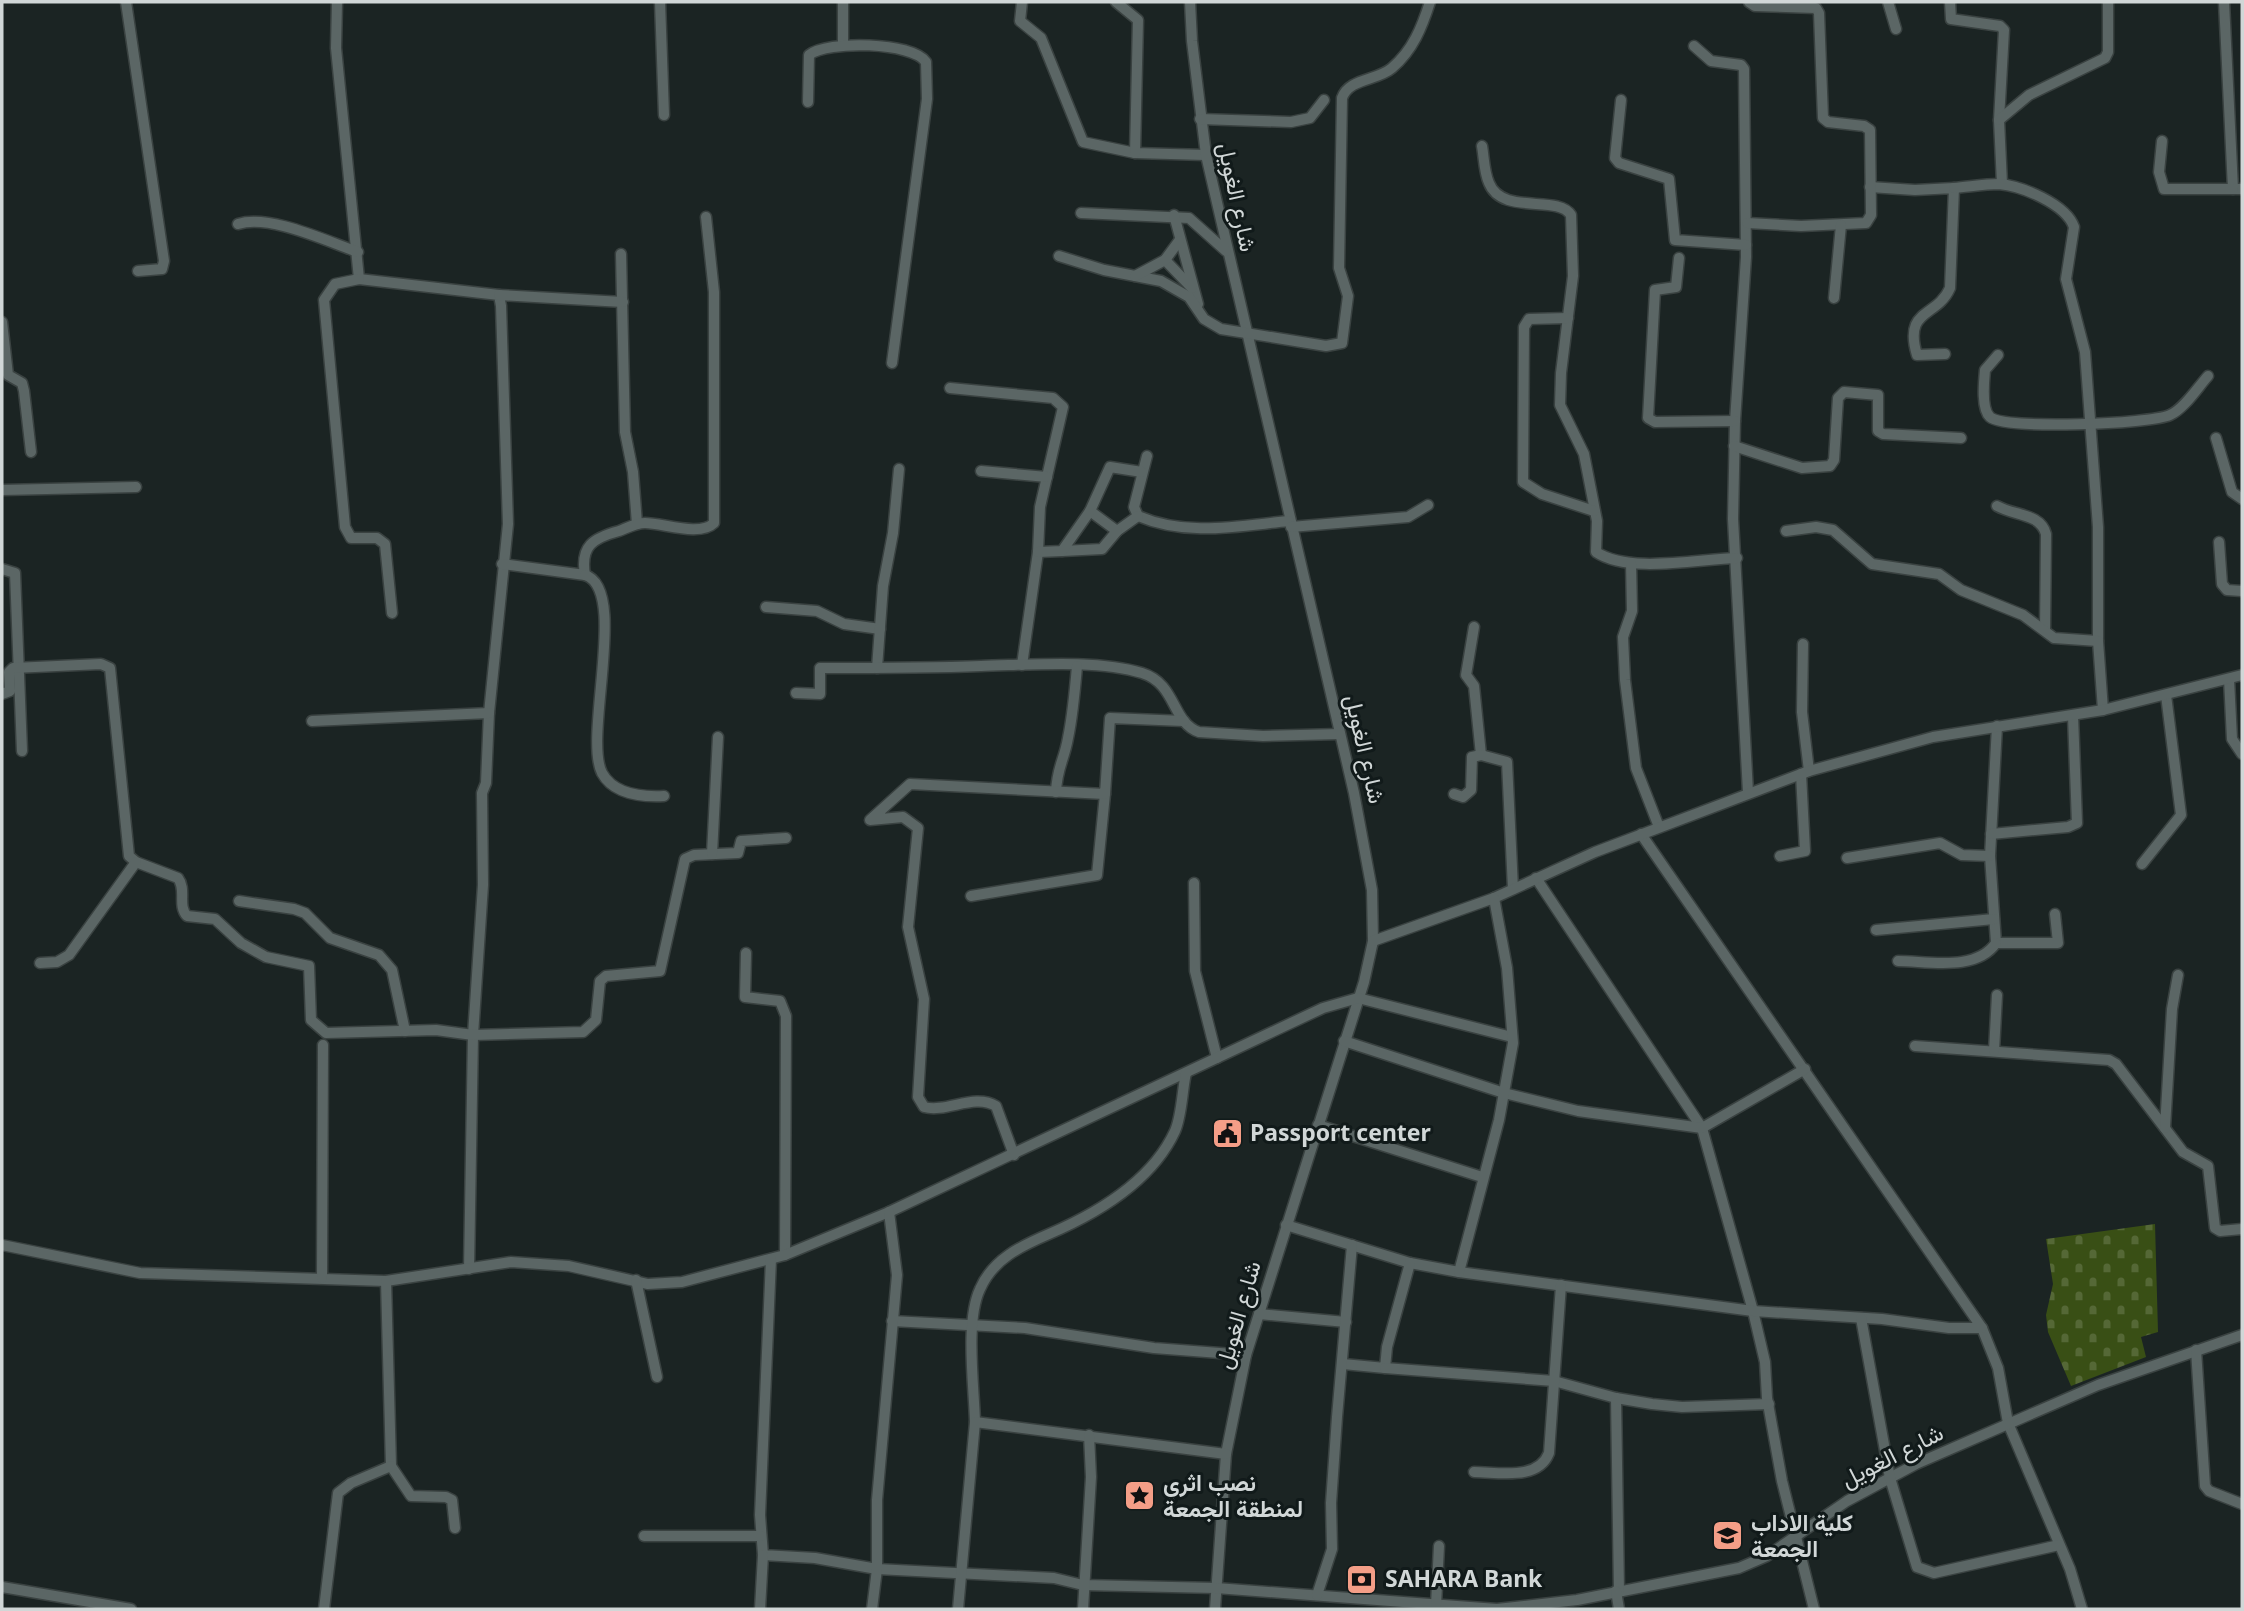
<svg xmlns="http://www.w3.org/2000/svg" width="2244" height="1611" font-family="'Noto Sans',Vazirmatn,sans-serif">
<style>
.cemetery{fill:url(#cemetery-stones)}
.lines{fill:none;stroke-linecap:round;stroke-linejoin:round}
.minor-casing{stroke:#3a4241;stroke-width:13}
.minor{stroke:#5b6665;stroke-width:10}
.labels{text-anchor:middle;stroke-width:6;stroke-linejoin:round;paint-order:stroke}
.street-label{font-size:23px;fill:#d1d7d7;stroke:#111a1a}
.poi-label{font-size:23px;font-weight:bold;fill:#d1d7d7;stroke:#111a1a;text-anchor:start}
</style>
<defs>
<pattern id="cemetery-stones" width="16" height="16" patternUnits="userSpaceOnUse" patternTransform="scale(1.75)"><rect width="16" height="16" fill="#394f15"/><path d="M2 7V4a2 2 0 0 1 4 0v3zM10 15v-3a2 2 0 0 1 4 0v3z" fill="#556836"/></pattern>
</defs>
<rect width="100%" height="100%" fill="#1b2423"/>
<!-- cemetery -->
<path class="cemetery" d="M2155,1224L2158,1332L2141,1337L2146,1357L2071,1386L2048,1332L2046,1315L2053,1284L2046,1239Z"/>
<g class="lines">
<defs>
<g id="minor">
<path d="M126,2L164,261L162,269L138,271"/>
<path d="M337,2L336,48L359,279L499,295L501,306L508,524L489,713L486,783L482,793L483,885L473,1035L469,1269"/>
<path d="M660,2L664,115"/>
<path d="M843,2V45"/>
<path d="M1022,2L1020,21L1041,38L1083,142L1135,153L1206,155"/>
<path d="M1116,2L1138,20L1135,153"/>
<path d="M1190,2L1192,41L1206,155L1354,793L1372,890L1373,941L1364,982L1246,1355L1226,1454L1215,1609"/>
<path d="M1888,2L1896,29"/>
<path d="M1950,2L1951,19L2000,26L2004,30L1999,120L2002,184"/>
<path d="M2224,2L2233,189H2242"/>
<path d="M1694,46L1711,61L1741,65L1744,69L1746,257L1735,421L1733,519L1748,792"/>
<path d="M1621,100L1615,158L1619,163L1669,179L1675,240L1746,245"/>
<path d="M808,102L809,55C827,40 913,42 926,62L927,99L892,363"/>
<path d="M1200,119L1291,122L1310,118L1324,100"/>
<path d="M1999,120L2029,95L2105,58L2108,52V2"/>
<path d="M2162,141L2159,172L2164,189H2233"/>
<path d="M1482,146C1484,157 1484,172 1489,183C1502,216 1558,194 1571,215L1573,276L1561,373L1560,405L1584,454L1597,521L1596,552C1629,574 1698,559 1737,558"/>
<path d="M1870,187L1915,190L1954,188L1950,288C1937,318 1903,308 1917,355L1945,354"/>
<path d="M1954,188C1968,187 1984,184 1999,184C2022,186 2066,204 2074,227L2066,279L2085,352L2098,527V641"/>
<path d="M1081,213L1189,218L1226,251"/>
<path d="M1174,215L1198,304"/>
<path d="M1747,223L1801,226L1866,223L1871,215L1870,130L1864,126L1828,122L1823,118L1819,13L1816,8L1755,6L1749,2"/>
<path d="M238,224C270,214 326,241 358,252"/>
<path d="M621,254L625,432L633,472L637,524"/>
<path d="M1059,256L1104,270L1161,281L1189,297L1204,319L1221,329L1326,346L1342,343L1348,296L1339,268L1342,98C1349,78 1377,81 1392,68C1413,50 1422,27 1430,2"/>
<path d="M1679,258L1676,287L1655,290L1648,418L1655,422L1735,421"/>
<path d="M1165,260L1192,288"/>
<path d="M1135,276L1165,260L1179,241"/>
<path d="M359,279L335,284L324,300L345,527L351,538H377L385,544L392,613"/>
<path d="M499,295L623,302"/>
<path d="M1834,298L1841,225"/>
<path d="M1568,318L1529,319L1524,327L1523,482L1542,494L1594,511"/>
<path d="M2,322L8,375L22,383L24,391L31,452"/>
<path d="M1998,355L1985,370C1984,381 1981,409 1990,417C2004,430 2150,424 2170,415C2184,409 2198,387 2208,376"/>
<path d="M950,388L1053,398L1063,407L1040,507L1038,552L1022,665"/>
<path d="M2216,438L2232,492L2242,499"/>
<path d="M1734,446L1802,468L1830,466L1834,460L1838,398L1844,392L1878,395V431L1883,434L1961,438"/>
<path d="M1147,456L1134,507L1138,516C1187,537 1238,526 1289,521"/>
<path d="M981,471L1047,477"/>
<path d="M2,490L136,487"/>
<path d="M1997,506C2015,516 2040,513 2046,534L2045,630"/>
<path d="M1291,527L1408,517L1428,505"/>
<path d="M1117,531L1138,516"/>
<path d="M1786,531L1816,527L1833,530L1872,564L1939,574L1961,590L2023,615L2054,638L2098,641L2103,710"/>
<path d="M2219,542L2222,584L2227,590L2242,591"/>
<path d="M1062,551L1102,549L1117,531L1090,511"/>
<path d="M1038,552L1062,551L1090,511L1110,467L1142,472"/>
<path d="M1631,563L1632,611L1623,637L1625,680L1636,768L1659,827"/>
<path d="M502,564L585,575C580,546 593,538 619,531C627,528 636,523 645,523C663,523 700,537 714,523V292L706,217"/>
<path d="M2,569L15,573L22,751"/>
<path d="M585,575C629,589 583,736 602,773C614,795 643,797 664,796"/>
<path d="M766,607L817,611L844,624L880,629"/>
<path d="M1474,627L1466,675L1474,686L1481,755"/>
<path d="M1803,644L1802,712L1809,771"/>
<path d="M877,668L883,586L893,533L899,469"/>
<path d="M2229,679L2232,739L2242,754"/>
<path d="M796,693L820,694V668C874,668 928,668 981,666C1029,665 1097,659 1142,673C1177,684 1171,722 1199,732L1263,736L1340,734"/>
<path d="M2,694L10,691L9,672L13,668L101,664L110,668L129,856L136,862L178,878C187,890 177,905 187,916L215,919L241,943L266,957L309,966L311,1020L326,1033L436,1030L473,1035L583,1032L596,1020L600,981L606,976L660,971L685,859L694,855L738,853L741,841L786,838"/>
<path d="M312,721L489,713"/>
<path d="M1997,726L1990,856L1996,943H2058L2055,914"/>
<path d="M1056,792C1057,767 1064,761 1068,738C1073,714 1075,690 1077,666"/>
<path d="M1454,794L1463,797L1471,790L1472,757L1481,755L1507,762L1513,889"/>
<path d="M1641,834L1982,1328L1998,1368L2008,1423L2070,1569L2082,1609"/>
<path d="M1991,834L2068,827L2077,823L2073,716"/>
<path d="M712,854L718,737"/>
<path d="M1780,856L1805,851L1801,774"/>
<path d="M1847,858L1940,843L1962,855L1990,856"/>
<path d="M2142,864L2181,815L2166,695"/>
<path d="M1536,878L1702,1128L1753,1311L1765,1362L1767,1398L1782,1481L1814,1609"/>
<path d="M1194,883L1195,971L1217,1058"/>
<path d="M971,896L1097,875L1105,794"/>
<path d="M239,901L294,909L305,913L330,938L379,955L392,970L405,1031"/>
<path d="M1876,930L1994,919"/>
<path d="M1373,941L1494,898L1595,852L1809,771L1933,737L2103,710L2242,675"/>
<path d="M746,953L745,997L780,1001L786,1016L785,1255"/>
<path d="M1898,961C1928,961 1976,972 1996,943"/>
<path d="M40,963L57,962L69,955L136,862"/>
<path d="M1344,1041L1504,1093L1578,1111L1702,1128L1805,1069"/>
<path d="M1915,1046L2109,1060L2116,1064L2183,1152L2208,1166L2215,1228L2220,1231L2242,1229"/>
<path d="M1994,1051L1997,995"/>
<path d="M1318,1125L1482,1177"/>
<path d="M2165,1128L2172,1009L2178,975"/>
<path d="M1014,1155L996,1106C974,1093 947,1113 924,1107L918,1097L924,999L908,927L918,828L903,817L870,820L910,784L1105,794L1110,718L1184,721"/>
<path d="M1286,1225L1410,1263L1459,1272L1753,1311L1882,1319L1949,1328H1982"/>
<path d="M2,1245L140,1273L386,1281L511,1262L569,1266L648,1284L682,1282L785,1255L889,1212L1323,1008L1358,998L1512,1037"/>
<path d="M771,1259L760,1515L763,1555L815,1558L877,1569L1054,1578L1083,1585L1216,1588L1497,1609L1577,1600L1739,1568L1767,1556L1847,1501L1916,1464L2098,1385L2242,1335"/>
<path d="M1459,1272L1499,1120L1513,1043L1507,968L1494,898"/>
<path d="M322,1278L323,1045"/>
<path d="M636,1280L657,1377"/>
<path d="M386,1281L391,1466L411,1496L446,1497L452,1500L455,1528"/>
<path d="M1259,1314L1346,1322"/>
<path d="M1861,1318L1890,1478L1917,1567L1934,1573L2059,1545"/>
<path d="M892,1321L1025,1328L1154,1348L1246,1355"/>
<path d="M2196,1350L2205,1486L2209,1491L2242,1504"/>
<path d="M1343,1364L1385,1368L1387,1347L1410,1263"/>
<path d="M1385,1368L1554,1381L1616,1398L1652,1404L1682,1407L1769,1404"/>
<path d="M1616,1398L1619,1591"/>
<path d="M975,1422C974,1386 965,1321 980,1289C993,1259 1021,1246 1049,1234C1098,1213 1152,1181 1175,1131C1182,1115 1182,1091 1186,1073"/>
<path d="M1474,1472C1499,1472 1538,1481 1549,1453L1561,1285"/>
<path d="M644,1536H761"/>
<path d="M2,1587L131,1609"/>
<path d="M1616,1591L1619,1609"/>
<path d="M1317,1595L1332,1549L1331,1503L1337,1417L1352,1245"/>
<path d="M1436,1605L1439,1546"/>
<path d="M324,1609L338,1493L351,1483L391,1466"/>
<path d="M760,1609L763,1555"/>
<path d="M872,1609L877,1569V1500L897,1275L889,1212"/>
<path d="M958,1609L975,1422L1226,1454"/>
<path d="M1083,1609L1091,1477L1089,1435"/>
</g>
</defs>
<!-- minor casing -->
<use href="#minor" class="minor-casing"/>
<!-- minor -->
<use href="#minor" class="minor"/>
</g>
<!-- icons -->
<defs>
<symbol id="civic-square" viewBox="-11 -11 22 22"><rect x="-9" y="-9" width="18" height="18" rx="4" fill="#f49e87" stroke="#111a1a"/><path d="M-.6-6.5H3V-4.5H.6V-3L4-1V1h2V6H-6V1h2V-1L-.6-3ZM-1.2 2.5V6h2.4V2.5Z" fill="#111"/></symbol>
<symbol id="sight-square" viewBox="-11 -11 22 22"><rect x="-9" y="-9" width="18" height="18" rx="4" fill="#f49e87" stroke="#111a1a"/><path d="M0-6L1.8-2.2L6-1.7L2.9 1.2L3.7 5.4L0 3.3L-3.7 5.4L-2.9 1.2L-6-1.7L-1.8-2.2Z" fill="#111"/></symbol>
<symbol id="school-square" viewBox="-11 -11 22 22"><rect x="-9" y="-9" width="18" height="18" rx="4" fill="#f49e87" stroke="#111a1a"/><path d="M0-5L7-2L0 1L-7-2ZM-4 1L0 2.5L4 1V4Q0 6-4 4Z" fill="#111"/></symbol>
<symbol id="bank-square" viewBox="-11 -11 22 22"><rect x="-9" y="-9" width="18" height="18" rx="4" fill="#f49e87" stroke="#111a1a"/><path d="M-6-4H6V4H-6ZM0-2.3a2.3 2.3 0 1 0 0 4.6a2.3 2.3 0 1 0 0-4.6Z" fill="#111"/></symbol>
</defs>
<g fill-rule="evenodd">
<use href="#civic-square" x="1210" y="1116" width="35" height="35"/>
<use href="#sight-square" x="1122" y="1478" width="35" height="35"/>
<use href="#school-square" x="1710" y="1518" width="35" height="35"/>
<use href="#bank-square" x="1344" y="1562" width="35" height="35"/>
</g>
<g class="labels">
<!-- street labels -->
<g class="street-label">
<text transform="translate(1237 197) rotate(78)" y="8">شارع الغويل</text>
<text transform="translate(1365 749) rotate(77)" y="8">شارع الغويل</text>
<text transform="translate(1238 1315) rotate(-74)" y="8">شارع الغويل</text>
<text transform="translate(1892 1456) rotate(-27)" y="8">شارع الغويل</text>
</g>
<!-- poi labels -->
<g class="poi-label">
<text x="1250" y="1141">Passport center</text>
<text x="1163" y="1491">نصب اثري<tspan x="1163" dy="26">لمنطقة الجمعة</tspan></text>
<text x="1751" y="1531">كلية اﻻداب<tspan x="1751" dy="26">الجمعة</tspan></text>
<text x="1385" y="1587">SAHARA Bank</text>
</g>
</g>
<!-- border -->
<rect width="2244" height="1611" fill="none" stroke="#d1d7d7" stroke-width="7"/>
</svg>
